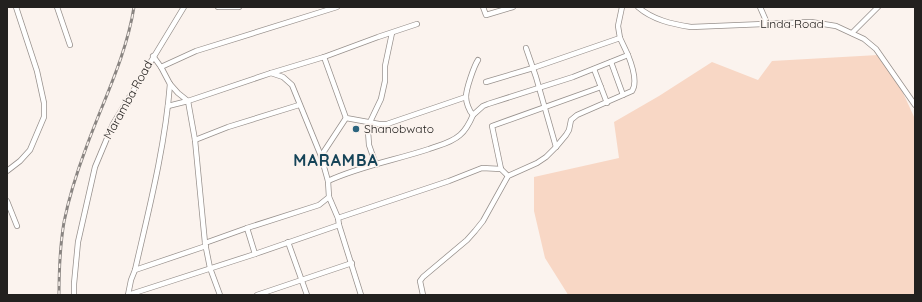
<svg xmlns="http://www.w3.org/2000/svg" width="922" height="302" font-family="Quicksand,sans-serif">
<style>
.green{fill:#f8d7c5}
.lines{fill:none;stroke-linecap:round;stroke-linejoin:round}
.minor-casing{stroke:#98918d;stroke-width:6}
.minor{stroke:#fff;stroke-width:4.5}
.rail-casing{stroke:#8a8582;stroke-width:3}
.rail{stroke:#fbf3ee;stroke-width:1.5;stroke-dasharray:4.5;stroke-linecap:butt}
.poi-dot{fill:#2c647e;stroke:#fbf3ee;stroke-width:1.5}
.labels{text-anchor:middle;stroke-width:3.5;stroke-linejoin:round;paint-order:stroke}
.street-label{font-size:12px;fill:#23211f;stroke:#fbf3ee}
.poi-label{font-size:12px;fill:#23211f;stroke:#fbf3ee;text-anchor:start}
.district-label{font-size:16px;font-weight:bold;letter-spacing:1px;fill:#164458;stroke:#fbf3ee}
</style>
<rect width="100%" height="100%" fill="#fbf3ee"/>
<!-- green -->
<path class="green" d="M878,55L893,71L915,119V295H568L567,293L545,258L534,211V177L619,158L614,122L659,96L712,62L758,80L772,61Z"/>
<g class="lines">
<defs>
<g id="minor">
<path d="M57,7L70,45"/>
<path d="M218,7H239"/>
<path d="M483,7L486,15L513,7"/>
<path d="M638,7C653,20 672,24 691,27L811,22L836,26L864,39L876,49L915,105"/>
<path d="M760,7L767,23"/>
<path d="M852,33L878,7"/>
<path d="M526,48L536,77L556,147"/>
<path d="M153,56L161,67L170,84L178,93L188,101L195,140L205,243L210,268L220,295"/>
<path d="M324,57L346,118L379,124H387L466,97"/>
<path d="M478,60C474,66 466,89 466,97C466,102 469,111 473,115L483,106L488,104L573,77L628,55L620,38L618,26L622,7"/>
<path d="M611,62L623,95"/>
<path d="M161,67L196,51L337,7"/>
<path d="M594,69L607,103"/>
<path d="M271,73L324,57L378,37L417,24"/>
<path d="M486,82L533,68L620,38"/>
<path d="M168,106L188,101L271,73L283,77L292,85L321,156L328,181L329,197L319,205L247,228L205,243"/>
<path d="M195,140L228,127L299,105"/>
<path d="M321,156L346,118"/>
<path d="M376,165L369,145L368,131L370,122L381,99L385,81V66L392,33"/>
<path d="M7,171L20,161L30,150L44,117V103L37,71L16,7"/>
<path d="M508,176L501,169L492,126L601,87"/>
<path d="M328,181C360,166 396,160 429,149C440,145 451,143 460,135C466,130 470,122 473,115"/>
<path d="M329,197L338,218"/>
<path d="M7,201L17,226"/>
<path d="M339,225L361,295"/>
<path d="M247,228L255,254"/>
<path d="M288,242L307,295"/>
<path d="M135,270L206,246"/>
<path d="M74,295V284L78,242L95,167L113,124L184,7"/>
<path d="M128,295L255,254L339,225L338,218L449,181L482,168L501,169"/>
<path d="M128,295L131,280L135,270C149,209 165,147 170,84"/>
<path d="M257,295L352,263"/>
<path d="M423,295L420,281L423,277L467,240L475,231L483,221L508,176L537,163L546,157L556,147L566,135L569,130L571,120L577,115L632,91C638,82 632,65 628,55"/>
</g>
</defs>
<!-- minor casing -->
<use href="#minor" class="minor-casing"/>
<!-- minor -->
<use href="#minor" class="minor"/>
<defs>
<path id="rail" d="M59,295C59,271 60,246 64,222C69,197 77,172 86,148C103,101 126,57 134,7"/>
</defs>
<!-- rail casing -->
<use href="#rail" class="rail-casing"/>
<!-- rail -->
<use href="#rail" class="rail"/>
</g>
<!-- markers -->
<circle class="poi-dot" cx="356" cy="129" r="4"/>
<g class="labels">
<!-- street labels -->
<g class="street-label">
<text x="792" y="28">Linda Road</text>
<text transform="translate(128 100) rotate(-61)" y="4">Maramba Road</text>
</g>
<!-- poi labels -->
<g class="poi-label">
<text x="364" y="133">Shanobwato</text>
</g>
<!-- district labels -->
<g class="district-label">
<text x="336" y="166">MARAMBA</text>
</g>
</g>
<!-- border -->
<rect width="922" height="302" fill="none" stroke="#23211f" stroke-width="16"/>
</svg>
